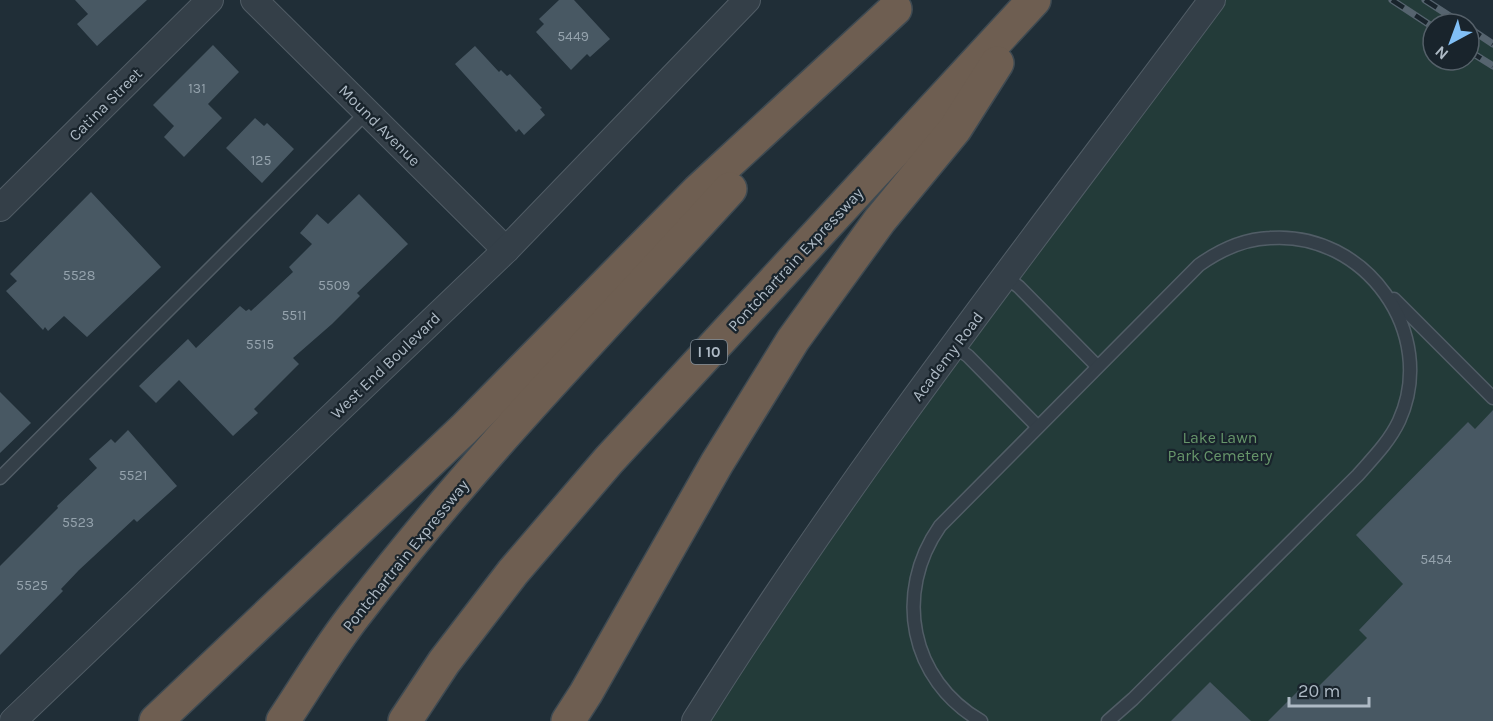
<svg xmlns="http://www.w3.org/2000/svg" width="1493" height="721" font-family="Karla,sans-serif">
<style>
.green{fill:#233b39}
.building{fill:#485863}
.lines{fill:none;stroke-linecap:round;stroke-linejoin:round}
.service-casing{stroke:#515d66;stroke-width:15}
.minor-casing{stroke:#515d66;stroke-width:28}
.motorway-casing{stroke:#3e4a52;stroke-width:36}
.service{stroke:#343f48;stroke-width:12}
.minor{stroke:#343f48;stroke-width:26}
.motorway{stroke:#6e5e51;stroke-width:33}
.rail-casing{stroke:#56646f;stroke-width:7}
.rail{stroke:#19242c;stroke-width:4.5;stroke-dasharray:14;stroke-linecap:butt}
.labels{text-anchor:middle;stroke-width:4.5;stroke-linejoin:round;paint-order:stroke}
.number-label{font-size:14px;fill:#94a2ac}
.shield{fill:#19242c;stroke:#818d97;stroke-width:1.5}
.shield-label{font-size:15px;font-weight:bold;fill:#aebac5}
.street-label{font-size:16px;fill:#aebac5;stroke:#19242c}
.park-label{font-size:16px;fill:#66956a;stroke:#19242c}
</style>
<rect width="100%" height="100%" fill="#202e37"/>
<!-- green -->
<path class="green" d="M1212,0H1425L1462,24H1433V60H1469V28L1493,44V721H695Z"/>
<!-- building -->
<g class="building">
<path d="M75,0H147L97,46L77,24L88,14Z"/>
<path d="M559,0H574L610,39L590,57L587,54L571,70L536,32L544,24L539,19Z"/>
<path d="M213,45L239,72L208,104L222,118L184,157L164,137L174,126L153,105Z"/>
<path d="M475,46L499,72L501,70L507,76L510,74L542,108L540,109L545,115L524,135L519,129L516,132L455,64Z"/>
<path d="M255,118L264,126L267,123L294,149L262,183L226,148Z"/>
<path d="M91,192L161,267L87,337L64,316L48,331L45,327L43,330L6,291L17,281L10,274Z"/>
<path d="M359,194L408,244L357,293L360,296L332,324L293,358L299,364L254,409L258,413L233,436L179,380L156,403L139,386L188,339L196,348L240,306L246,311L249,309L251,311L293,272L289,267L312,244L300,233L317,214L328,224Z"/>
<path d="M0,392L31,423L0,453Z"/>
<path d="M1493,410V721H1268L1306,683L1314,691L1367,638L1359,630L1403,584L1356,535L1468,422L1475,429Z"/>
<path d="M128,430L177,486L137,522L134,519L79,570L61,589L63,591L0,655V566L58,508L57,506L97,468L89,459L111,439L115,443Z"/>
<path d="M1210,682L1251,721H1171Z"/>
</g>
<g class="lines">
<defs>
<g id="service">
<path d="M1006,277L1019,287L1097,366"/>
<path d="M1394,299L1493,398"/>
<path d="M954,346L968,356L1037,426"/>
<path d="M0,478L367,112"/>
<path d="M981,721C910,680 893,593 940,526L1199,265C1220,250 1244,239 1270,238C1365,231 1439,333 1399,421C1389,442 1373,458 1358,475L1133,699L1108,721"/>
</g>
<g id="minor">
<path d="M254,0L506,250"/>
<path d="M0,208L210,0"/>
<path d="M13,721L506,250L747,0"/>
<path d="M695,721C852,470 1036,237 1212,0"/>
</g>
<g id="motorway">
<path d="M156,721L464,429L698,191L895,9"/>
<path d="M283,721C307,685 330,646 357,612C471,463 603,328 730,189"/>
<path d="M405,721L444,662L513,572L609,460L1034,0"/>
<path d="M568,721L586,693L717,463L793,340L880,220L955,129L997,63"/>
</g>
</defs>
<!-- service casing -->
<use href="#service" class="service-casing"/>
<!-- minor casing -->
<use href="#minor" class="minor-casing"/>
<!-- motorway casing -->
<use href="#motorway" class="motorway-casing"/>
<!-- service -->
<use href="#service" class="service"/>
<!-- minor -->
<use href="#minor" class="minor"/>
<!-- motorway -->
<use href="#motorway" class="motorway"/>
<defs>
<g id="rail">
<path d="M1392,0L1433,27"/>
<path d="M1425,0L1462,24"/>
<path d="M1469,28L1493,44"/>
<path d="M1469,51L1493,66"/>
</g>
</defs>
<!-- rail casing -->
<use href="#rail" class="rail-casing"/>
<!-- rail -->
<use href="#rail" class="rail"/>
</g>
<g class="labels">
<!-- number labels -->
<g class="number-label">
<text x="573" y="41">5449</text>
<text x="197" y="93">131</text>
<text x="261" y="165">125</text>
<text x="79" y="280">5528</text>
<text x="334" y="290">5509</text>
<text x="294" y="320">5511</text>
<text x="260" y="349">5515</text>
<text x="133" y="480">5521</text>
<text x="78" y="527">5523</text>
<text x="1436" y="564">5454</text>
<text x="32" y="590">5525</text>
</g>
<!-- shield labels -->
<rect class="shield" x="691" y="340" width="36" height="24" rx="4.5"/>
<g class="shield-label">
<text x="709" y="357">I 10</text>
</g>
<!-- street labels -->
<g class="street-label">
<text transform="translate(105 104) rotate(-45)" y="6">Catina Street</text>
<text transform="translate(380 125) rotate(45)" y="6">Mound Avenue</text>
<text transform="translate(795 259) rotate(-47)" y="6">Pontchartrain Expressway</text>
<text transform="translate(947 356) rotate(-53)" y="6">Academy Road</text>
<text transform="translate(385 365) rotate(-44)" y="6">West End Boulevard</text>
<text transform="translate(405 555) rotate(-51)" y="6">Pontchartrain Expressway</text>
</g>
<!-- park labels -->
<g class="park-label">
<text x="1220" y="443">Lake Lawn<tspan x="1220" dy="18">Park Cemetery</tspan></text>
</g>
</g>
<!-- north arrow -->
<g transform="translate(1451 42) rotate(221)"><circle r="28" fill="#19242c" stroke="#556069" stroke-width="1.5"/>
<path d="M0-4.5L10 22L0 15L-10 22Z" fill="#81c0f7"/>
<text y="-9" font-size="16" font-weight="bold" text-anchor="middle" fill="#aebac5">N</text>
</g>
<!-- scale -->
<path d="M1289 697v9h80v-9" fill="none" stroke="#aebac5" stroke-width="3"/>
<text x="1298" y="697" font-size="18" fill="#aebac5" stroke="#19242c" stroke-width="4.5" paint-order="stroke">20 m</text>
</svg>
